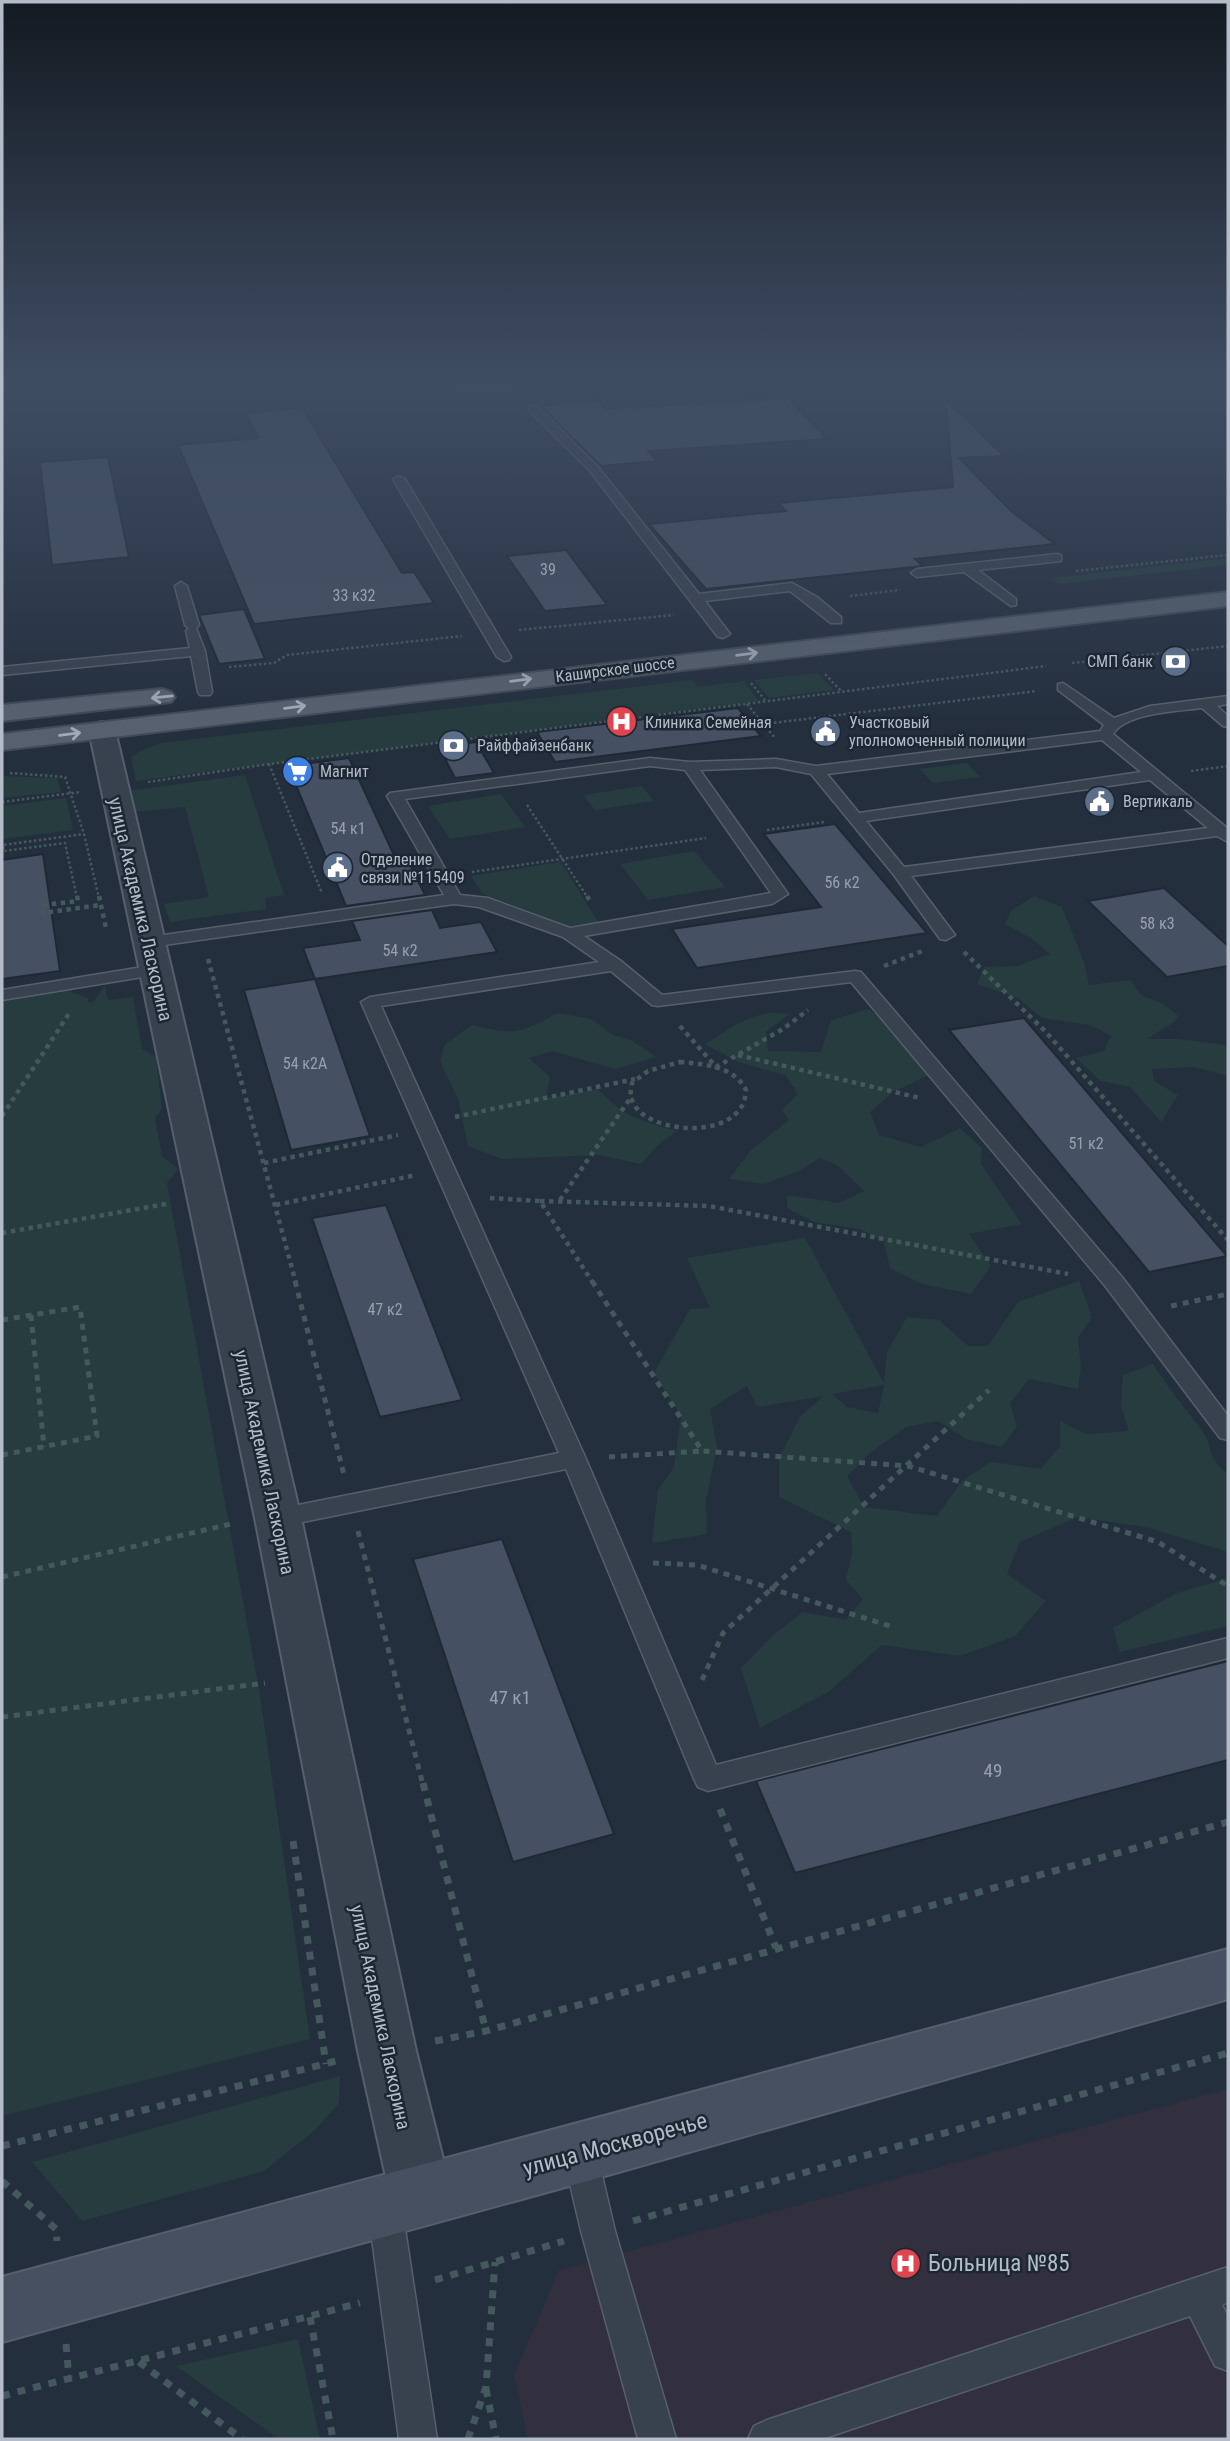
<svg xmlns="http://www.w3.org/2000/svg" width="1230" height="2441" font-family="'Roboto Condensed',sans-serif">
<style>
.medical{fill:#32303f}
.green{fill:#263c3f;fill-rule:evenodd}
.building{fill:#455162;stroke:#1f2835;stroke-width:2}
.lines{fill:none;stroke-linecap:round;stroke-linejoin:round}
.service-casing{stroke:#565f6c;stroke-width:3}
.minor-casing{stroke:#565f6c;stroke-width:4}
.secondary-casing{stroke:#565f6c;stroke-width:4}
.primary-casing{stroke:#414a57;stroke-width:4}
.path-far3{stroke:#44595c;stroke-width:2.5;stroke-dasharray:2.5 2.5;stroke-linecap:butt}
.path-far2{stroke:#44595c;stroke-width:4.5;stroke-dasharray:4.5 4.5;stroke-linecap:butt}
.path-far1{stroke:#44595c;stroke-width:5;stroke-dasharray:6 6;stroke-linecap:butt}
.path{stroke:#44595c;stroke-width:7;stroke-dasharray:8 8;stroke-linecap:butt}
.service{fill:#38414e;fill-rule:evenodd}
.minor{fill:#38414e;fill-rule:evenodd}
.secondary{fill:#465061;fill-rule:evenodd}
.primary{fill:#56606e;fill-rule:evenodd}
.oneway{stroke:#a1aab7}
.labels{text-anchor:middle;stroke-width:5;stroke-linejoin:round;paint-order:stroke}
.number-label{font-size:16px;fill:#98a1af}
.far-poi-label{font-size:16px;fill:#b4bcc9;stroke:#1d2633;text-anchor:start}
.far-street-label{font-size:16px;fill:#b4bcc9;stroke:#1d2633}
.street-label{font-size:19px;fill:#b4bcc9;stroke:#1d2633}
.near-number-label{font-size:19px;fill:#98a1af}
.near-street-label{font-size:23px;fill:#b4bcc9;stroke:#1d2633}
.near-poi-label{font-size:23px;fill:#b4bcc9;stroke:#1d2633;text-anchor:start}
</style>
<rect width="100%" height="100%" fill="#242f3e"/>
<!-- medical -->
<path class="medical" d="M1228,2089V2439H528L514,2376L559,2270Z"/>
<!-- green -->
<g class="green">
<path d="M449,378H612L617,384L457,396Z"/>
<path d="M1228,558V565L1059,584L1053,578Z"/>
<path d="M818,673L834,690L769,698L754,680Z"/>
<path d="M692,680L698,687L744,681L759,701L136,781L131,757L140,751L161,743Z"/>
<path d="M967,763L980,777L933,783L920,769Z"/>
<path d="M245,775L284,895L265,898L266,909L170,922L164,904L209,897L185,807L132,812L129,791Z"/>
<path d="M2,776L57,778L61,792L2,798Z"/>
<path d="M642,786L654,801L595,810L583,795Z"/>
<path d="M501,794L525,827L450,839L428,806Z"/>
<path d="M66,798L73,830L2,839V806Z"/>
<path d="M694,851L725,887L648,900L620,864Z"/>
<path d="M561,862L598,922L569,926L483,894L471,876Z"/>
<path d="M1034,896L1062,907L1084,962L1089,985L1130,980L1141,995L1163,1004L1179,1016L1174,1022L1147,1039H1179L1225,1045L1228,1050V1076L1194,1067L1152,1069L1154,1081L1178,1095L1161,1122L1130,1087L1101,1081L1076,1058L1104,1051L1111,1036L1090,1025L1042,1018L1018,998L977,984L984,967L1018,966L1050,954L1032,939L1005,924L1011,911Z"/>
<path d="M105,986L108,1000L133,997L142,1049L156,1057L162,1109L155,1117L162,1156L178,1169L167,1183L259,1689L310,2039L2,2116V1001L61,989L72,990L71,992L88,998V1003L93,1002Z"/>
<path d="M869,1009L922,1054L929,1075L893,1092L870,1112L879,1135L921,1147L960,1128L982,1148L981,1164L1022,1224L969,1234L991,1266L971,1294L922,1284L890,1268L884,1242L860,1229L814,1222L787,1208V1195L839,1203L864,1191L837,1165L820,1158L801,1170L764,1184L729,1179L751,1150L789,1120L782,1110L798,1094L785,1075L738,1062L705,1044C734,1026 753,1009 789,1014L766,1032L768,1051L821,1052L831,1020Z"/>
<path d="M558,1013L591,1019L613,1035L631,1040L656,1057L615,1069L552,1051L529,1058L550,1077L546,1098L598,1089C624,1117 641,1121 677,1131L660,1143L641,1164L599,1155L502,1159L468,1146L458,1099L440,1061L445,1044L472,1025C513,1035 520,1034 558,1013Z"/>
<path d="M805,1238L884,1383L887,1352L907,1317L939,1320L968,1346H988L1018,1302L1079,1281L1092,1317L1078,1338L1081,1367L1078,1389L1029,1379L1010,1403L1017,1426L1002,1447L966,1439L938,1421L906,1427L870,1453L847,1476L864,1507L937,1516L962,1481L990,1462L1041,1469L1060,1446V1421L1086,1434L1129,1431L1121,1406L1123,1375L1153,1364C1168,1388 1186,1409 1203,1432C1215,1450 1206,1458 1228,1473V1552L1145,1527L1077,1517L1020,1542L1007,1574L1046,1601L1015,1636L960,1656L882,1645L828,1692L760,1728L741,1668L773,1635L803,1612L846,1620L863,1599L846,1580L852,1552L851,1532L779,1497V1458L800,1417L823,1396L757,1407L747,1386L710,1409L717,1447L706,1501L707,1534L652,1543L658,1490L674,1467L681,1416L654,1373L690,1309L710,1308L687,1258ZM884,1385L878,1413L847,1407L832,1394Z"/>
<path d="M1228,1578V1626L1120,1652L1113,1628L1177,1593Z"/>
<path d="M340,2076L339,2103L315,2130L264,2171L82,2221L32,2162Z"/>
<path d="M298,2339L320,2439H279L176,2366Z"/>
</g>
<!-- building -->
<g class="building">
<path d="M788,398L827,439L648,451L657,461L601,466L541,406L597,400L605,409Z"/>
<path d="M946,400L1004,456L959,458L1011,511L1055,544L915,559L923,566L706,589L649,524L786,511L778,503L953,487Z"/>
<path d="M302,408L402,573L414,572L434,603L254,624L178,445L259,438L246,413Z"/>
<path d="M108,457L129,557L52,565L40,462Z"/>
<path d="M566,550L607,605L545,611L507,556Z"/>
<path d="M244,609L265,659L219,664L199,615Z"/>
<path d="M738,708L761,736L555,762L537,732Z"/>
<path d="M476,742L494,773L455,778L439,747Z"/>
<path d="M349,758L398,864L409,862L425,895L346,906L288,766Z"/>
<path d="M835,824L927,933L697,968L672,929L821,907L764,834Z"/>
<path d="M43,854L60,971L2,979V860Z"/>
<path d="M1164,888L1228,946V966L1167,977L1088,901Z"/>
<path d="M432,910L440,928L481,922L497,952L315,979L303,948L360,940L352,921Z"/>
<path d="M315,979L370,1136L291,1150L244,990Z"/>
<path d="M1024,1018L1227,1256L1149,1272L949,1030Z"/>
<path d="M386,1205L462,1400L380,1417L312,1218Z"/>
<path d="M502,1539L614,1834L513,1862L413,1559Z"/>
<path d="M1228,1661V1760L795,1873L756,1781Z"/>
</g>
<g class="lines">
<defs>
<g id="service">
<path d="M529,406H537L598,467L699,594L792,583L817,597L841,617V623H831L790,591L705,601L730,634L723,638L718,637L590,471L529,410Z"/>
<path d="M399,476L405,479L511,657L509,660L504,661L497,657L393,479Z"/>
<path d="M1057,554L1061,555V561L978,570L1016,599V605L1011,606L964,572L917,577L911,573L917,569Z"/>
<path d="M181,582L187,586L199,625L196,628L205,651L212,692L210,695H200L198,692L191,656L2,675V667L190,648L186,631L189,628L185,625L175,586Z"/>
<path d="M1063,683L1114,718L1150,706L1228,696V704L1217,706L1228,716V727L1223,726L1202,708C1178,711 1126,713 1113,734L1227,828L1228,842L1217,836L911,876L955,935L946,940L940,939L894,875L811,774L776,767L700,770L788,894L772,904L584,936L621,961L662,995L855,971L861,972L1122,1277L1228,1416V1440L1220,1438L1106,1287L851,982L658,1006L652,1005L611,971L381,1006L586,1459L716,1765L1228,1638V1658L708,1791L698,1787L694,1779L566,1469L278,1527L269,1524L266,1518L269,1512L278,1509L559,1453L361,1002L370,997L599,962L563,937L479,907L454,904L150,947L141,942L150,937L444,895L387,796L390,793L650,758L690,762L776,759L816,766L1100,731L1104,725L1058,690V684ZM1102,740L1141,772L859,813L827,774ZM650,766L685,770L771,893L570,928L488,898L460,895L405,799ZM1150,780L1208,828L904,867L866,821Z"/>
<path d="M155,965L161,966L164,970L161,974L2,1000V990Z"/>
<path d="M580,2138L592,2143L597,2154L615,2231L676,2439H638L581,2231L563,2154L568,2143Z"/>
<path d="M385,2192L397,2197L402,2209L437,2439H399L368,2209L373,2197Z"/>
<path d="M1228,2267V2302L1222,2305L1228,2316V2371L1215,2366L1190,2316L822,2439H748L754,2426L767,2420Z"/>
</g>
<path id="minor" d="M102,722L111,724L115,730L301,1518L416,2051L452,2195L443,2216L421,2225L399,2216L390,2195L358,2051L255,1518L89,730L93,724Z"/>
<path id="secondary" d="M1228,1949V1999L580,2183L2,2342V2277Z"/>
<g id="primary">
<path d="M1228,592V606L2,750V734Z"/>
<path d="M162,689L171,692L175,697L171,702L2,721V705Z"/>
</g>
</defs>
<!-- service casing -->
<use href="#service" class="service-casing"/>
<!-- minor casing -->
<use href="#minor" class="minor-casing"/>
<!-- secondary casing -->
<use href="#secondary" class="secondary-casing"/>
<!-- primary casing -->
<use href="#primary" class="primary-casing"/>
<!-- path-far3 -->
<g class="path-far3">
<path d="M1076,571L1228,555"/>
<path d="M850,596L900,590"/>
<path d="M519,630L674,615"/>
<path d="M1072,663L1228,646"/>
<path d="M229,667L274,663L287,655L462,636"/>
<path d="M825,674L841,691"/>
<path d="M751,683L765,700"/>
<path d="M747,704L775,738"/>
<path d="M764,724L1037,691"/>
<path d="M496,737L509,755"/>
<path d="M269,764L322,893"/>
<path d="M1191,771L1228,766"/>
<path d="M10,773L65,777L84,834L99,898"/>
<path d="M148,782L269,764L1046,666"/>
<path d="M2,802L81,792"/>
<path d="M527,805L588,898"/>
<path d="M767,830L824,822"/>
<path d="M472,872L706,838"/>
<path d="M77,898L65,843L4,851L3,845L84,834"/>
</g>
<!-- path-far2 -->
<g class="path-far2">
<path d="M77,896L78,901L43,905V913L100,905"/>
<path d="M99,896L106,928"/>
<path d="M587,896L591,903"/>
<path d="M964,952L1045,1031L1228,1240"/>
<path d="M208,959L296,1283"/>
<path d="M884,966L925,950"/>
<path d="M680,1026L716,1067L783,1029L808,1010"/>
<path d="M738,1055L920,1098"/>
<path d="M680,1062C704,1064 734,1066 746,1090C745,1137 665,1136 639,1111C635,1107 633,1101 630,1097L632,1083L648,1071Z"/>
<path d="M2,1116L70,1012"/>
<path d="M455,1117L635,1079"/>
<path d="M264,1163L398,1135"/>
<path d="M490,1198L540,1201L593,1283"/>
<path d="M560,1200L629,1100"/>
<path d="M540,1201L709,1206L1068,1274"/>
<path d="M276,1205L416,1175"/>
<path d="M2,1233L166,1204"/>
</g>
<!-- path-far1 -->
<g class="path-far1">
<path d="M295,1281L344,1475"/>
<path d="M592,1281L702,1451L908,1466L1158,1542L1228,1586"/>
<path d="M1171,1306L1228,1294"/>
<path d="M31,1315L44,1447"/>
<path d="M2,1320L80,1307L97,1436L2,1455"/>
<path d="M609,1457L701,1451"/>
<path d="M358,1531L423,1785"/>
<path d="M653,1563L697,1565L893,1627"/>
<path d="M2,1577L235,1523"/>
<path d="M702,1680L723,1633L989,1390"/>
<path d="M2,1717L265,1683"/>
</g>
<!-- path -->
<g class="path">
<path d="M423,1783L486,2031"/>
<path d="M720,1809L776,1948"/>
<path d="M293,1841L326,2064"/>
<path d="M435,2041L486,2031L1228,1822"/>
<path d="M2,2146L340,2060"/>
<path d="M2,2181L56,2229L57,2241"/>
<path d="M633,2221L1228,2053"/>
<path d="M435,2280L564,2241"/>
<path d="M310,2317L333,2439"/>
<path d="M66,2344L69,2378"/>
<path d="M139,2362L242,2439"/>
<path d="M486,2389L496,2439"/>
<path d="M2,2396L360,2303"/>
<path d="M468,2439L486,2387L495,2262"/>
</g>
<!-- service -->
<use href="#service" class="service"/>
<!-- minor -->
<use href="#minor" class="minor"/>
<!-- secondary -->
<use href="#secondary" class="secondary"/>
<!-- primary -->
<use href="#primary" class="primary"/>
</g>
<!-- one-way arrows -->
<defs><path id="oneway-shaft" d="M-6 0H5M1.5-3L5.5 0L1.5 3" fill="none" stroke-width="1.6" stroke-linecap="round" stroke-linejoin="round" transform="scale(1.75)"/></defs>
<g class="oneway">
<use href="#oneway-shaft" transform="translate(747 654) rotate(-7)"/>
<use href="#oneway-shaft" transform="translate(521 680) rotate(-7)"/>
<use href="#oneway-shaft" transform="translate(162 697) rotate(174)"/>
<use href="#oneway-shaft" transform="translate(295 707) rotate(-7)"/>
<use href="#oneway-shaft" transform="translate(70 734) rotate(-7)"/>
</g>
<!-- sky -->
<linearGradient id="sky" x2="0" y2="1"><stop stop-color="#141a22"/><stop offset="0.53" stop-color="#3f4d63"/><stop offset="1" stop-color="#3f4d63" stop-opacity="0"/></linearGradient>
<rect width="1230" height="720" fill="url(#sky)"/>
<!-- icons -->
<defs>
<symbol id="bank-disc" viewBox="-11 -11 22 22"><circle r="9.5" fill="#5c6f8a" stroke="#1d2633"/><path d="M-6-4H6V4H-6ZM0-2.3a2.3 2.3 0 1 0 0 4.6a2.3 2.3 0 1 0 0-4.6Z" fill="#fff"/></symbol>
<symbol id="hospital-disc" viewBox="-11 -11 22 22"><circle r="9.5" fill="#e0444e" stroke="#1d2633"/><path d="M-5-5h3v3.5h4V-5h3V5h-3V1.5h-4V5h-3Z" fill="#fff"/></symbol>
<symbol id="civic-disc" viewBox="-11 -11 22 22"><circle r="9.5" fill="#5c6f8a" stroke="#1d2633"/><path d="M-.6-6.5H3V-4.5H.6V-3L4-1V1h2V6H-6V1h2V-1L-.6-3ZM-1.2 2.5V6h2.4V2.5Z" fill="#fff"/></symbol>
<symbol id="supermarket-disc" viewBox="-11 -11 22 22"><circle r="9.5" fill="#3f7fe0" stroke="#1d2633"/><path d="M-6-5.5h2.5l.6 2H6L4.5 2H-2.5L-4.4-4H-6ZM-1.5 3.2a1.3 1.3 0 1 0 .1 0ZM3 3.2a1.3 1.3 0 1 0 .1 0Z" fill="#fff"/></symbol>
</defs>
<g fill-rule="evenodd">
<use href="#bank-disc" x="1158" y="644" width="35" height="35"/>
<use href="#hospital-disc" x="604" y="704" width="35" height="35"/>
<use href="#civic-disc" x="808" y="714" width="35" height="35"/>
<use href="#bank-disc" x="436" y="728" width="35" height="35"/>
<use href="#supermarket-disc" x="280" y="754" width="35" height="35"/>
<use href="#civic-disc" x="1082" y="784" width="35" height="35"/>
<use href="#civic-disc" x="320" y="850" width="35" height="35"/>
<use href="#hospital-disc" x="888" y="2246" width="35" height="35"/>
</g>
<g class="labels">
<!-- number labels -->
<g class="number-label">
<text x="548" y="575">39</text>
<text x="354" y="601">33 к32</text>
<text x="348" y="834">54 к1</text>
<text x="842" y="888">56 к2</text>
<text x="1157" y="929">58 к3</text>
<text x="400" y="956">54 к2</text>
<text x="305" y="1069">54 к2А</text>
<text x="1086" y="1149">51 к2</text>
<text x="385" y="1315">47 к2</text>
</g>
<!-- far-poi labels -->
<g class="far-poi-label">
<text x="1153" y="667" text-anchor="end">СМП банк</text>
<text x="645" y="728">Клиника Семейная</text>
<text x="849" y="728">Участковый<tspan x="849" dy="18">уполномоченный полиции</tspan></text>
<text x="477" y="751">Райффайзенбанк</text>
<text x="320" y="777">Магнит</text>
<text x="1123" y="807">Вертикаль</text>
<text x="361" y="865">Отделение<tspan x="361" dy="18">связи №115409</tspan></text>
</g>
<!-- far-street labels -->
<g class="far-street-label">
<text transform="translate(615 669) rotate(-7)" y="6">Каширское шоссе</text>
</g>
<!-- street labels -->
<g class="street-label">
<text transform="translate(141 909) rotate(77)" y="7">улица Академика Ласкорина</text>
<text transform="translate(265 1462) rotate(78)" y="7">улица Академика Ласкорина</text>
<text transform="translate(381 2017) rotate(78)" y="7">улица Академика Ласкорина</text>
</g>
<!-- near-number labels -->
<g class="near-number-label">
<text x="510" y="1704">47 к1</text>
<text x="993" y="1777">49</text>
</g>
<!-- near-street labels -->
<g class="near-street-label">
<text transform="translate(615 2144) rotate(-15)" y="8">улица Москворечье</text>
</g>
<!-- near-poi labels -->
<g class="near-poi-label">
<text x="928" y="2271">Больница №85</text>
</g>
</g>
<!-- border -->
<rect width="1230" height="2441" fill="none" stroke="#b4bcc9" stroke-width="7"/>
</svg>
